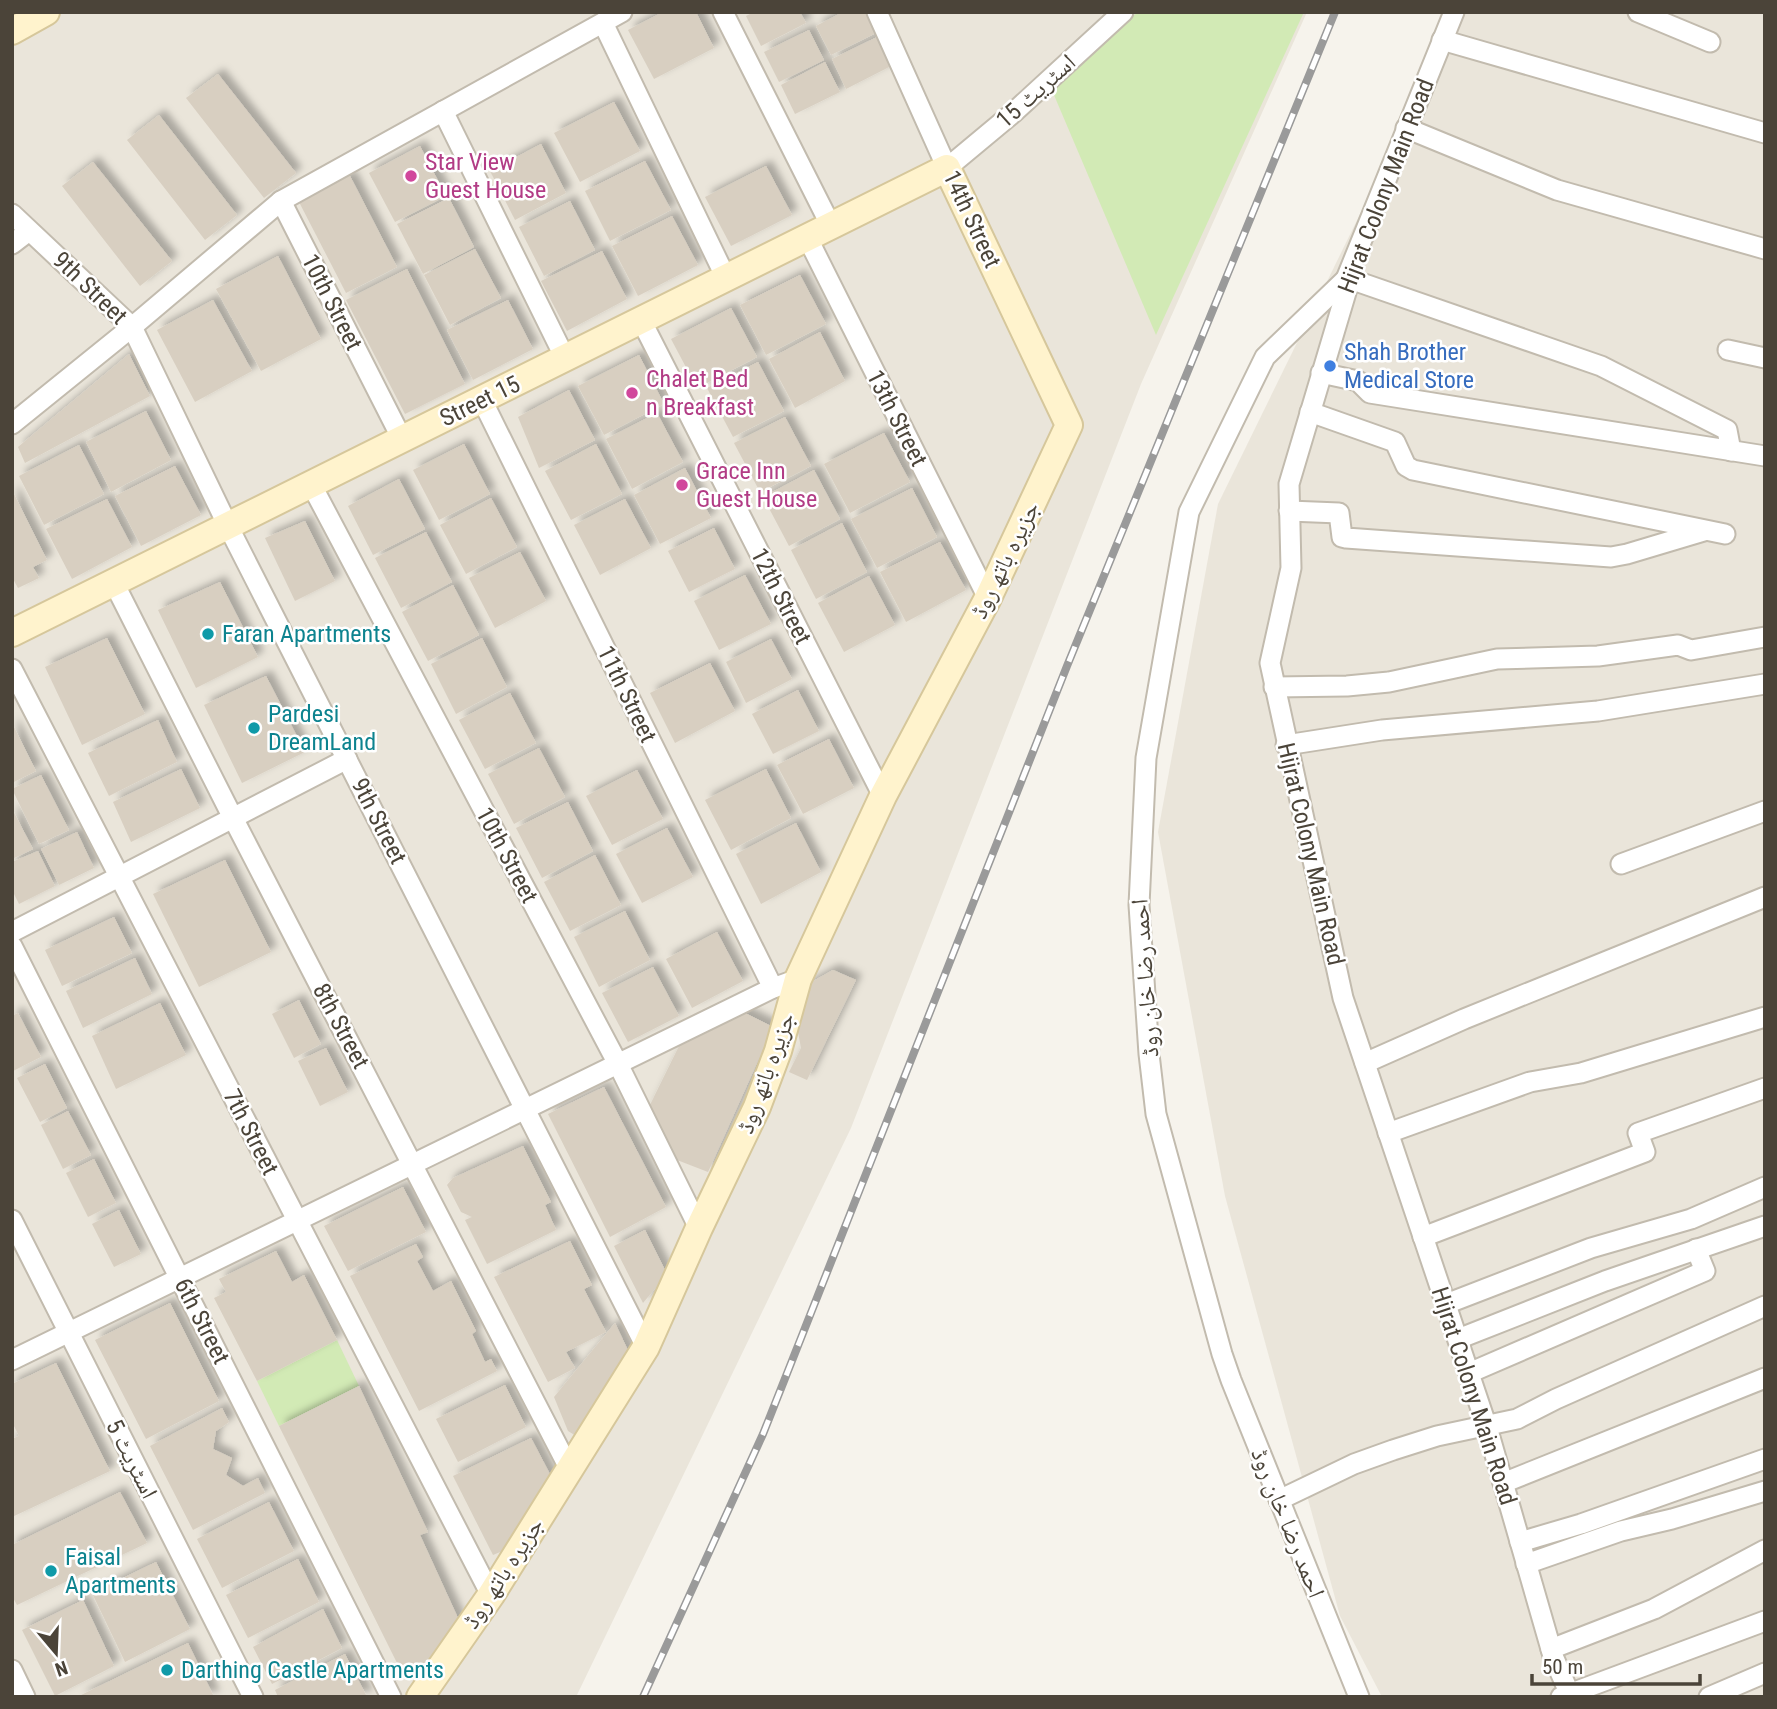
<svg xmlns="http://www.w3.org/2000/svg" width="1777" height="1709" font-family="'Roboto Condensed','Noto Naskh Arabic',sans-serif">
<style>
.residential{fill:#eae5da}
.green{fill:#d2eab5}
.building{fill:#d8cfc1;filter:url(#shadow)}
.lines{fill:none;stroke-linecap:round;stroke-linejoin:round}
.street-casing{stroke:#c2bbae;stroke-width:23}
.secondary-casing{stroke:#d6c79b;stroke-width:30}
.street{stroke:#fff;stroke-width:19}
.secondary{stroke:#fff3cd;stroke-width:26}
.rail-casing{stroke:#9a9a9a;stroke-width:8}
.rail{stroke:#fff;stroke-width:5;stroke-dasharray:16;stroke-linecap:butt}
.hotel-dot{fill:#d1479c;stroke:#fff;stroke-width:2.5}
.shop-dot{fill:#3f7fe0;stroke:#fff;stroke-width:2.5}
.culture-dot{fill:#0f9aa8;stroke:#fff;stroke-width:2.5}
.labels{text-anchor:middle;stroke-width:5;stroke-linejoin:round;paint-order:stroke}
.street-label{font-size:24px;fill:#4b4439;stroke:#fff}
.hotel-label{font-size:24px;fill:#b23c85;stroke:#fff;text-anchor:start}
.shop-label{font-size:24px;fill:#366cbe;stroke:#fff;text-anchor:start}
.culture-label{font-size:24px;fill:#0d838f;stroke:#fff;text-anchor:start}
</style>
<defs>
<filter id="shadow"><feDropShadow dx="6" dy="-6" stdDeviation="3.5" flood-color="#0004"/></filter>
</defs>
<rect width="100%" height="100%" fill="#f6f3ec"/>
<!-- residential -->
<g class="residential">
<path d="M12,12H1307L1141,384L851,1128L576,1697H12Z"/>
<path d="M1459,12H1765V1697H1382L1340,1616L1225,1196L1158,832L1218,504Z"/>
</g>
<!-- green -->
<g class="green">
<path d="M1138,12H1304L1156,335L1051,88Z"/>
<path d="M337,1340L359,1386L279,1426L257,1381Z"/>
</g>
<!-- building -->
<g class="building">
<path d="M663,12H696L714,48L654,79L628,30Z"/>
<path d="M754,12H800L806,23L761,46L746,16Z"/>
<path d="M843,12H866L876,33L831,55L816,26Z"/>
<path d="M809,30L824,60L779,82L764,52Z"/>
<path d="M877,37L891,66L846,89L832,59Z"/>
<path d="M825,62L840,92L795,114L781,85Z"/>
<path d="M218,74L296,173L264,198L186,98Z"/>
<path d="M614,102L640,151L580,182L554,133Z"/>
<path d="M159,115L237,215L205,240L127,140Z"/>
<path d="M541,144L566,193L515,220L490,171Z"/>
<path d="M420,146L446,196L395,222L369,173Z"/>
<path d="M645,161L671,210L610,241L585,191Z"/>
<path d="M93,162L172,261L140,286L62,186Z"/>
<path d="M766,166L792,215L731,246L705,197Z"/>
<path d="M350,176L397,267L346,293L299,202Z"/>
<path d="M449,198L474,247L423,274L397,224Z"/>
<path d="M570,201L595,250L544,276L519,227Z"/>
<path d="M672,216L698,265L638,296L612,246Z"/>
<path d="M475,249L501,298L450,325L424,275Z"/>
<path d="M602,251L627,299L567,331L541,281Z"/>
<path d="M278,256L321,339L261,371L216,289Z"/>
<path d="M407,269L465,384L405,414L346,300Z"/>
<path d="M800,275L826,324L766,355L740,305Z"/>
<path d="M213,300L252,371L195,402L157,330Z"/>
<path d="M508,300L533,349L473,380L447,330Z"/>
<path d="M731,308L757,357L697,388L671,339Z"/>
<path d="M820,332L845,381L795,408L769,359Z"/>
<path d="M129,354L150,396L25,463L18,447Z"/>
<path d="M639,355L664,404L604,435L578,386Z"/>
<path d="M758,362L784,411L733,437L707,388Z"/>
<path d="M569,390L595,440L539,468L518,417Z"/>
<path d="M146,411L171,460L111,492L86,442Z"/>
<path d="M657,413L683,462L632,489L606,439Z"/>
<path d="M785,417L811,466L760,492L734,443Z"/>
<path d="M884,433L910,482L850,513L824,464Z"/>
<path d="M464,444L490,494L439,520L413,470Z"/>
<path d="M596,444L622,494L571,520L545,471Z"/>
<path d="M79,445L104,494L44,525L19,476Z"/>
<path d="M175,466L201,515L141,546L115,496Z"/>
<path d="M685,468L711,518L660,544L634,495Z"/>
<path d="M814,470L840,519L789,546L763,497Z"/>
<path d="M399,479L425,529L373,555L348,506Z"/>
<path d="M912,488L937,537L877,568L851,519Z"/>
<path d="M12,490L47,560L33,567L39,578L18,588L12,577Z"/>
<path d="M491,498L517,547L466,574L440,525Z"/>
<path d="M107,499L132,547L72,579L46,529Z"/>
<path d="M625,499L651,548L600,575L574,525Z"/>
<path d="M305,521L335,581L295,601L265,538Z"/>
<path d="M842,523L867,572L816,599L791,550Z"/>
<path d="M714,528L735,569L689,592L668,551Z"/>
<path d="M426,532L452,582L401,608L375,558Z"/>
<path d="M940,542L966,590L906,622L880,572Z"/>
<path d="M520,552L546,601L495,628L469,578Z"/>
<path d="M745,575L771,624L719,650L694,601Z"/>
<path d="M869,576L895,625L844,652L818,603Z"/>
<path d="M220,582L258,657L196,688L158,610Z"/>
<path d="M453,585L479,635L428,661L402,612Z"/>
<path d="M107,638L145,714L82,745L45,667Z"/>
<path d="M482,638L507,687L456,714L431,664Z"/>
<path d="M771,639L792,679L746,703L726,662Z"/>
<path d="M710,663L735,711L675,743L650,693Z"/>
<path d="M266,676L305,752L242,783L204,705Z"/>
<path d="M798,690L819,731L773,754L752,714Z"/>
<path d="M510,693L536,743L485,769L459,720Z"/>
<path d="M158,720L177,762L109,796L88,753Z"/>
<path d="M12,723L36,771L12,783Z"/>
<path d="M829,739L854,788L803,814L777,765Z"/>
<path d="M539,748L565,797L514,824L488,774Z"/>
<path d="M181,769L200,808L131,842L113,802Z"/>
<path d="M766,769L791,818L731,850L705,800Z"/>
<path d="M637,770L663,819L612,845L586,796Z"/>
<path d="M41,775L69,830L39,844L12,789Z"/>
<path d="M568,802L593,851L542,878L516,828Z"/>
<path d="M12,809L33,849L12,859Z"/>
<path d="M796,823L821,872L761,904L736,854Z"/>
<path d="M667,828L693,877L642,903L616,854Z"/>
<path d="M77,832L94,868L59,885L41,849Z"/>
<path d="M38,851L55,886L19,904L12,890V862Z"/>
<path d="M595,855L621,905L570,931L544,882Z"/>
<path d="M225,860L271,952L199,987L153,894Z"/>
<path d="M625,911L650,960L599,987L574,937Z"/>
<path d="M114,917L132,953L62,986L45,950Z"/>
<path d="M717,932L743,981L692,1008L666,959Z"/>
<path d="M135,958L152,994L83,1028L66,991Z"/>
<path d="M653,967L679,1016L628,1042L602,993Z"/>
<path d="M833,970L856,980L807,1080L789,1072L801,1048L794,1011L808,984Z"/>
<path d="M299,1000L321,1044L294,1058L272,1014Z"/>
<path d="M160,1003L186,1055L116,1089L92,1036Z"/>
<path d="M743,1012L773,1027L708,1172L677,1160L648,1109L681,1042Z"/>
<path d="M18,1013L41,1057L13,1071L12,1016Z"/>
<path d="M326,1048L348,1092L320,1106L298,1061Z"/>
<path d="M45,1064L67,1108L40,1122L17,1078Z"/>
<path d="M604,1087L666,1207L610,1237L548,1114Z"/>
<path d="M68,1111L91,1155L63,1169L41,1125Z"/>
<path d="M523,1146L551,1202L545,1205L556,1230L487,1264L465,1220L472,1217L461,1212L447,1185L453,1178Z"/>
<path d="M94,1159L116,1203L88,1217L66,1173Z"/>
<path d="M403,1187L426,1232L348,1271L324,1226Z"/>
<path d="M119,1210L141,1254L114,1267L92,1224Z"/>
<path d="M645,1230L667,1274L643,1303L614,1246Z"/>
<path d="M570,1241L592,1285L584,1289L606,1332L566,1352L575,1368L548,1382L494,1277Z"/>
<path d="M416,1244L423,1257L417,1261L433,1291L451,1281L476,1331L472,1334L485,1362L491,1359L497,1371L419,1411L350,1276Z"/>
<path d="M276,1251L292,1282L304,1275L337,1340L257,1381L214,1298L226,1292L219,1279Z"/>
<path d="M170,1303L219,1401L146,1439L95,1340Z"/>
<path d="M615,1323L633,1361L581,1439L568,1431L554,1397Z"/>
<path d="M56,1363L110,1471L12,1517V1439L19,1436L12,1422V1384Z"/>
<path d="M505,1385L526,1427L458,1462L436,1419Z"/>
<path d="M359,1386L428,1532L420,1535L463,1629L441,1663L405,1679L279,1426Z"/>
<path d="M222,1408L229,1422L216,1431L213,1449L232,1458L226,1475L243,1486L258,1478L265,1493L193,1530L150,1446Z"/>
<path d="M531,1438L553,1480L512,1547L493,1555L453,1476Z"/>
<path d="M120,1492L147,1543L17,1605L12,1596V1545Z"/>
<path d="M269,1502L294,1551L222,1588L197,1539Z"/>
<path d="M298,1559L319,1602L248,1638L226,1595Z"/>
<path d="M156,1562L190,1629L125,1662L92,1593Z"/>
<path d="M83,1600L114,1666L55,1696L22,1630Z"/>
<path d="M323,1609L342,1648L272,1684L253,1647Z"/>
<path d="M188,1643L214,1697H77Z"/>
<path d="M345,1654L367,1697H278L275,1690Z"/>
</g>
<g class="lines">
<defs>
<g id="street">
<path d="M723,12L831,226"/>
<path d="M877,12L947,168L1013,113L1123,12"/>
<path d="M1454,12L1346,279H1350L1289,484L1291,568L1270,663L1343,998L1487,1427L1553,1656L1571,1697"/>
<path d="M1638,12L1710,42"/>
<path d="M603,23L726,278"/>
<path d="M1442,40L1765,133"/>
<path d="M443,111L565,358"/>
<path d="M1406,128L1557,190L1765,249"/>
<path d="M281,201L402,439"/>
<path d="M12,214L132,327L228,526L646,1347"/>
<path d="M807,237L988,598"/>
<path d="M12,244L29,231"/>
<path d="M1346,279L1265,357L1189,512L1146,758L1139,905L1149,1054L1156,1114L1222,1354L1231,1380L1359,1697"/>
<path d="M1350,279L1601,366L1727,430L1731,451"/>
<path d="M641,320L883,796"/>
<path d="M1728,350L1765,358"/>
<path d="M1321,373L1358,381L1370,393L1765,456"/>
<path d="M482,400L773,988"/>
<path d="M1310,412L1395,442L1406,466L1413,470L1725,534"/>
<path d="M12,424L132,327L281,201L622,12"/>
<path d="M311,484L618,1064L699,1228"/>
<path d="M1289,511L1339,513L1342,537L1346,538L1611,557L1627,554L1704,531"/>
<path d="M114,583L233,818L569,1468"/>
<path d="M12,669L491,1595"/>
<path d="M1274,687L1347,686L1389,682L1497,659L1598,656L1678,645L1691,650L1765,637"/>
<path d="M1286,745L1382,730L1598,711L1765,684"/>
<path d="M1621,864L1765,811"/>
<path d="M12,932L347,759"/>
<path d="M12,946L391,1697"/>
<path d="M1365,1063L1464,1019L1765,897"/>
<path d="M1388,1133L1530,1082L1581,1073L1765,1017"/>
<path d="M12,1220L253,1697"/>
<path d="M1423,1237L1645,1152L1638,1133L1765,1088"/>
<path d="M1446,1304L1591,1248L1691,1219L1765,1187"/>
<path d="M1458,1339L1605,1281L1765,1226"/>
<path d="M12,1360L773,988L798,979"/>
<path d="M1469,1373L1705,1271L1696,1249"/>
<path d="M1503,1483L1765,1378"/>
<path d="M1279,1500L1354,1464L1393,1450L1437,1436L1517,1419L1556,1399L1765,1306"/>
<path d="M1520,1542L1581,1524L1765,1459"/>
<path d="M1526,1564L1621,1531L1672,1519L1765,1491"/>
<path d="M1551,1649L1654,1609L1765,1550"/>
<path d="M12,1670L25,1697"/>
<path d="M1561,1697L1765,1621"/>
<path d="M1709,1697L1765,1673"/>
</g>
<g id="secondary">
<path d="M12,31L46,12"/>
<path d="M12,633L947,168L1069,425L988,598L883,796L798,979L778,1051L757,1107L699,1228L646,1347L491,1595L420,1697"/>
</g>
</defs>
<!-- street casing -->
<use href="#street" class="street-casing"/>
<!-- secondary casing -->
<use href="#secondary" class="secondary-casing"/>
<!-- street -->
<use href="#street" class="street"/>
<!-- secondary -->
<use href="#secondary" class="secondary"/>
<defs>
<path id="rail" d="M643,1697L763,1434L1067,666L1335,12"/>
</defs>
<!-- rail casing -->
<use href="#rail" class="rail-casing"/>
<!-- rail -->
<use href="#rail" class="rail"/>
</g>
<!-- markers -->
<g class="hotel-dot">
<circle cx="411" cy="176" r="7"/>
<circle cx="632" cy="393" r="7"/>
<circle cx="682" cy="485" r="7"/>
</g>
<circle class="shop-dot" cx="1330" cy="366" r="7"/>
<g class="culture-dot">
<circle cx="208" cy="634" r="7"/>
<circle cx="254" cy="728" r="7"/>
<circle cx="51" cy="1571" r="7"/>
<circle cx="167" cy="1670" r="7"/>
</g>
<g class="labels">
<!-- street labels -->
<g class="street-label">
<text transform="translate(1036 91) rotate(-42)" y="8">اسٹریٹ 15</text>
<text transform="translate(1386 186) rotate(-69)" y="8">Hijrat Colony Main Road</text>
<text transform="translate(972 219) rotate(65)" y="8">14th Street</text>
<text transform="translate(90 288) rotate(44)" y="8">9th Street</text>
<text transform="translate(332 302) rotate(63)" y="8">10th Street</text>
<text transform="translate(480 401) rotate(-26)" y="8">Street 15</text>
<text transform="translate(897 418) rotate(63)" y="8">13th Street</text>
<text transform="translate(1005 560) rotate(-64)" y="8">جزیرہ باتھ روڈ</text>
<text transform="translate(781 596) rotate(63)" y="8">12th Street</text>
<text transform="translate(627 694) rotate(64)" y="8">11th Street</text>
<text transform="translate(379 821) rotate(63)" y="8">9th Street</text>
<text transform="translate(1311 854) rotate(77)" y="8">Hijrat Colony Main Road</text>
<text transform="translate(507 855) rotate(62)" y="8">10th Street</text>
<text transform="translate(1145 978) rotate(-94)" y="8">احمد رضا خان روڈ</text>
<text transform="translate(341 1026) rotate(62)" y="8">8th Street</text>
<text transform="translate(766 1073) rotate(-70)" y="8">جزیرہ باتھ روڈ</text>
<text transform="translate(251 1132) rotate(63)" y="8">7th Street</text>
<text transform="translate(202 1321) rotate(63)" y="8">6th Street</text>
<text transform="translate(1474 1396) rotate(72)" y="8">Hijrat Colony Main Road</text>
<text transform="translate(132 1459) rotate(63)" y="8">اسٹریٹ 5</text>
<text transform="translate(1288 1523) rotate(68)" y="8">احمد رضا خان روڈ</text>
<text transform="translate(503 1573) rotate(-57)" y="8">جزیرہ باتھ روڈ</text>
</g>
<!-- hotel labels -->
<g class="hotel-label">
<text x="425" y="170">Star View<tspan x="425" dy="28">Guest House</tspan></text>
<text x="646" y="387">Chalet Bed<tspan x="646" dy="28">n Breakfast</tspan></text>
<text x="696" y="479">Grace Inn<tspan x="696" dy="28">Guest House</tspan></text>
</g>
<!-- shop labels -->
<g class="shop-label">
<text x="1344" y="360">Shah Brother<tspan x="1344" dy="28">Medical Store</tspan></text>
</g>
<!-- culture labels -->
<g class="culture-label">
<text x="222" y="642">Faran Apartments</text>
<text x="268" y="722">Pardesi<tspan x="268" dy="28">DreamLand</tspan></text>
<text x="65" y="1565">Faisal<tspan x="65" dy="28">Apartments</tspan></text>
<text x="181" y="1678">Darthing Castle Apartments</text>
</g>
</g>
<!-- border -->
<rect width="1777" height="1709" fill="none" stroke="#4b4439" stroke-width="28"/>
<!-- north arrow -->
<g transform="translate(56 1653) rotate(161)" stroke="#ffffff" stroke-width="5" paint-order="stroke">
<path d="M0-5L12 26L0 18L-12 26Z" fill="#4b4439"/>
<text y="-10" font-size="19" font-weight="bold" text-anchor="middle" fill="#4b4439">N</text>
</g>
<!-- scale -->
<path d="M1532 1674v10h168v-10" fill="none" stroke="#4b4439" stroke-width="3.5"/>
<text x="1542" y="1674" font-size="21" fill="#4b4439" stroke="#ffffff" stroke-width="5" paint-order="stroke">50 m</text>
</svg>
